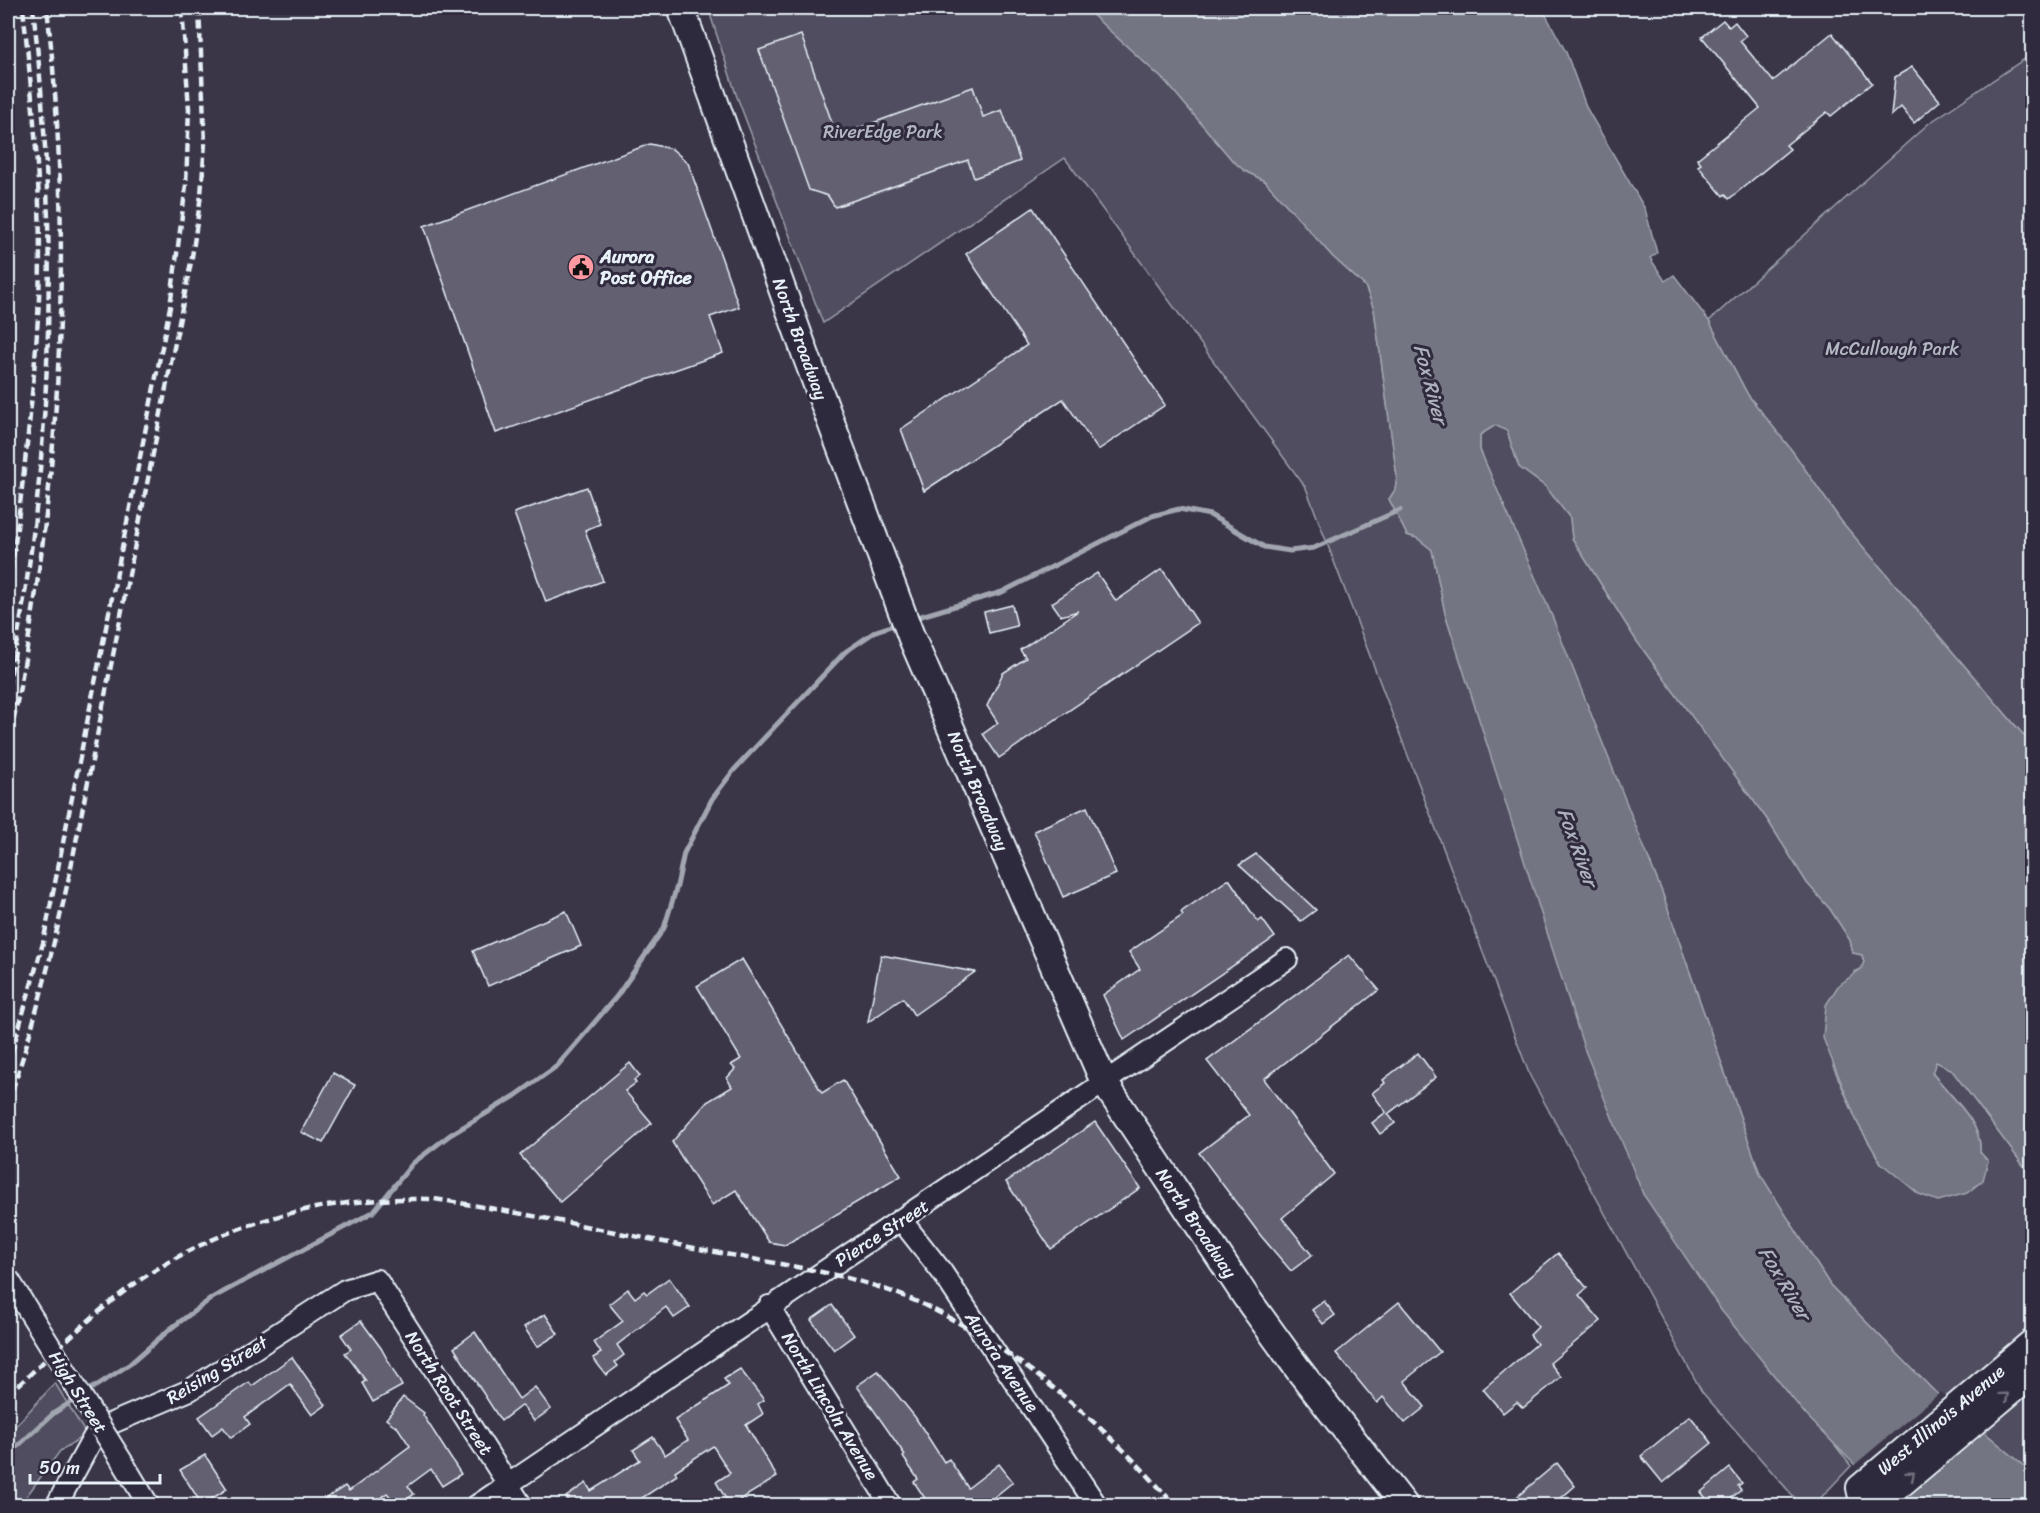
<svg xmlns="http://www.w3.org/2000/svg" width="2040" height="1513" font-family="Sriracha,sans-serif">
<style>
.green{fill:#504e5f;stroke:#9ca0ac;stroke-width:1.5}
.water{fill:#737482;stroke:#a2a6b1;stroke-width:1.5}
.pier{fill:#3a3648}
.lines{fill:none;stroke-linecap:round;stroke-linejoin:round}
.stream{stroke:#a2a6b1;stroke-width:5}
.building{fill:#636171;stroke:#e8f1f8;stroke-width:1.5}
.minor-casing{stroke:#e8f1f8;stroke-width:24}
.major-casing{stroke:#e8f1f8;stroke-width:30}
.minor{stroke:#2f2a3d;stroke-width:20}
.major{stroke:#2f2a3d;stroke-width:26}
.rail{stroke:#e8f1f8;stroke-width:4.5;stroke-dasharray:9 4.5;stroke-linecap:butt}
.minor-bridge-casing{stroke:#e8f1f8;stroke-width:24;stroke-linecap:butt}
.minor-bridge{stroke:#2f2a3d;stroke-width:20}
.oneway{stroke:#70707e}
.labels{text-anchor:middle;stroke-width:6;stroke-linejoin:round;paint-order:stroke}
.park-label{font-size:18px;fill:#b3b8c2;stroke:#2f2a3d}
.poi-label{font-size:18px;font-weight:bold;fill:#e8f1f8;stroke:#2f2a3d;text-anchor:start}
.street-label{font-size:18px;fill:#e8f1f8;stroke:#2f2a3d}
.water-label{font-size:20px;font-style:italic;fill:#aeb2bd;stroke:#2f2a3d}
</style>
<rect width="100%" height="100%" fill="#3a3648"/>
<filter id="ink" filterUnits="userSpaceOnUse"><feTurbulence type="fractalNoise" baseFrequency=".0167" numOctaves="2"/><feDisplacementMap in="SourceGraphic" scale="12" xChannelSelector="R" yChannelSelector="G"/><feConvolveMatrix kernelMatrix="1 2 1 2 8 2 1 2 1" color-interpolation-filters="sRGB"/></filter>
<g filter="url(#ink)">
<!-- green -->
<g class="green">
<path d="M708,8H1085L1167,83L1232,160L1245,171L1265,181L1333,257L1365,286L1374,309L1397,477L1395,490L1389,499L1407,535L1417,538L1432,549L1445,613L1643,1194L1851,1466L1814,1505H1801L1702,1392L1530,1076L1306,488L1065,158L823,323L736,94Z"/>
<path d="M2032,54V745L1841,521L1793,452L1748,395L1709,321L1928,124Z"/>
<path d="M1496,425L1507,431L1519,467L1546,487L1570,518L1572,538L1636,640L1767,819L1807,883L1830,909L1850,940L1853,952L1862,955L1864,962L1861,969L1854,972L1833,1066L1858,1124L1881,1163L1980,1152C1983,1122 1949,1095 1932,1072L1936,1062L1951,1069L2032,1177V1472L1932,1389L1830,1285L1760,1174L1662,892L1480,450V435Z"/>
<path d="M55,1383L86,1434L60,1451L20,1505L8,1506V1434Z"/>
</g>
<!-- water -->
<path class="water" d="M1085,8H1542L1566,52L1587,109L1645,209L1657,253L1650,258L1665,281L1674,275L1709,321L1748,395L1793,452L1841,521L2032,745V1177L1951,1069L1936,1062L1932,1073C1949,1095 1983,1123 1980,1152L1988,1161L1983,1180L1967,1193L1938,1201L1919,1194L1881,1163L1858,1124L1823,1038L1826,1005L1838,986L1861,969L1864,962L1862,955L1853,953L1850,940L1830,909L1807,883L1767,819L1636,640L1572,538L1570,518L1546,487L1519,467L1507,431L1495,425L1480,435V450L1552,616L1662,892L1760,1174L1830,1285L1932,1389L2032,1472V1505H1894L1806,1415L1721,1310L1643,1194L1584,1048L1445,613L1432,550L1417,538L1407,535L1389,499L1395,490L1397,477L1374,309L1365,286L1333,257L1265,181L1245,171L1232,160L1167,83Z"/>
<!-- pier -->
<path class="pier" d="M1941,1392L1987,1431L1898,1506H1890L1852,1467Z"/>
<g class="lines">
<!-- stream -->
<g class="stream">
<path d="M911,619L1002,592L1152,516L1179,509L1210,515L1264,547L1290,551L1314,548L1400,510"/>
<path d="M8,1455L54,1413L130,1364L170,1329L212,1298L373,1212L413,1163L450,1135L515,1096L557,1066L617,996L664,928L677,886L684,853L712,799L734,770L845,652L876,631L900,623"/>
</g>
</g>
<!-- building -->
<g class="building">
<path d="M1723,20L1729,27L1735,22L1746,36L1740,41L1773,81L1832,33L1872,83L1831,116L1827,112L1786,145L1790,149L1729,199L1725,194L1723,196L1698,166L1701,164L1697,159L1760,108L1702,37Z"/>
<path d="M801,35L835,131L841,129L842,134L973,87L983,117L1002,110L1020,161L974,178L968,160L835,207L828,196L809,190L759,50Z"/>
<path d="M1912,67L1940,101L1914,123L1901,107L1891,116L1895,77Z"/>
<path d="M650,144L672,149L688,163L739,307L710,317L723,353L496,433L424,226Z"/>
<path d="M1033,208L1165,405L1098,450L1063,399L924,491L901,429L1027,345L966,254Z"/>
<path d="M587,487L600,524L585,530L603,581L546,602L514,513Z"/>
<path d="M1162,569L1198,623L999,758L983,734L998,723L987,706L1003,673L1026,658L1020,650L1078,611L1061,616L1052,603L1097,573L1116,601Z"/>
<path d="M1012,605L1017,626L989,633L984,612Z"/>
<path d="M1087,807L1116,874L1063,897L1034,831Z"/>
<path d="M1256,854L1316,910L1301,921L1239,865Z"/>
<path d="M1229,879L1258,922L1262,919L1275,937L1124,1040L1103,995L1140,969L1129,952L1183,915L1181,912Z"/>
<path d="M566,911L581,946L488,986L473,951Z"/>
<path d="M881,955L975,972L914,1015L903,998L868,1022Z"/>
<path d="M1349,955L1379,990L1264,1079L1334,1174L1282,1218L1312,1255L1291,1271L1261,1236L1199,1153L1249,1115L1207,1061Z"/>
<path d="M742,959L822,1093L843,1080L901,1176L785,1245L769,1242L736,1190L712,1205L672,1142L707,1102L732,1087L727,1078L735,1069L731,1065L741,1059L697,986Z"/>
<path d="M1418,1053L1436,1077L1388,1114L1395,1123L1380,1134L1372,1123L1386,1112L1372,1093L1385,1083L1383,1080Z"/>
<path d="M630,1063L640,1076L634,1080L636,1083L625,1091L652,1123L560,1202L520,1155Z"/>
<path d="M333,1073L355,1085L323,1143L301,1132Z"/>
<path d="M1095,1122L1140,1188L1051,1249L1006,1182Z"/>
<path d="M1558,1253L1587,1288L1579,1295L1601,1321L1550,1363L1561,1377L1523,1408L1517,1402L1503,1413L1483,1389L1537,1344L1530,1335L1538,1327L1510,1293Z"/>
<path d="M669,1278L690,1307L674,1318L666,1307L617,1345L624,1355L615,1362L618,1366L606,1375L593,1358L601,1353L594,1342L623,1321L609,1304L628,1289L635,1298L644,1291L647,1294Z"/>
<path d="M1324,1301L1335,1315L1323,1324L1312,1310Z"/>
<path d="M1399,1302L1440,1352L1404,1381L1425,1407L1405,1423L1383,1397L1377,1403L1336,1353Z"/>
<path d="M832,1305L854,1335L834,1350L811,1320Z"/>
<path d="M545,1314L558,1334L537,1347L524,1327Z"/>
<path d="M361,1321L381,1348L402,1386L373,1402L362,1383L366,1381L345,1353L351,1349L341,1335Z"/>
<path d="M475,1332L519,1399L535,1387L551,1409L534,1421L522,1405L501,1421L454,1348Z"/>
<path d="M292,1357L326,1405L312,1415L290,1384L245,1417L250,1424L231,1438L223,1427L212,1435L199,1417L249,1382L252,1386Z"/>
<path d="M740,1369L764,1400L758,1404L763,1414L746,1425L777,1477L730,1506L716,1482L730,1473L713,1446L675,1471L677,1475L630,1506H568L571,1504L566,1497L586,1483L591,1491L640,1460L633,1450L653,1437L665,1455L688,1440L675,1420L729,1385L724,1379Z"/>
<path d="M878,1371L915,1417L944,1462L949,1459L968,1488L999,1464L1013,1482L983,1506H930L914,1482L918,1479L903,1457L905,1455L857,1386Z"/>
<path d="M403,1397L424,1413L423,1415L461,1474L442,1486L431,1469L408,1486L414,1494L398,1506L387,1493L370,1506H314L345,1486L349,1491L410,1446L398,1428L386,1419Z"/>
<path d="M1690,1416L1712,1443L1663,1483L1641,1456Z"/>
<path d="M205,1455L227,1489L202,1505L180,1470Z"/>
<path d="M1557,1463L1575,1486L1552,1506H1506Z"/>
<path d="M1730,1468L1742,1483L1738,1486L1741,1490L1722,1506H1712L1701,1492Z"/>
</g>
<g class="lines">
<defs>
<g id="minor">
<path d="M902,1221L942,1272L1097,1506"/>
<path d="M769,1306L891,1506"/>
<path d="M125,1466L149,1506"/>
<path d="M56,1506L93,1438L105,1426L190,1390L345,1290L377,1280L522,1506"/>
<path d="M476,1506L1287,959"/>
</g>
<g id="major">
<path d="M681,8L808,361L911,636L1104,1082L1246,1297L1298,1369L1405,1506"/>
<path d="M1863,1501L1860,1488L2032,1343"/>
<path d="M1863,1501L1877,1504L2032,1373"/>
</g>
</defs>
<!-- minor casing -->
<use href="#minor" class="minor-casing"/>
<!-- major casing -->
<use href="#major" class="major-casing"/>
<!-- minor -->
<use href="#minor" class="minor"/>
<!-- major -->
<use href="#major" class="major"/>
<!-- rail -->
<g class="rail">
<path d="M8,597C21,498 34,399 39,298C43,202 33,103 23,8"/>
<path d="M8,687C54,464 59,233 33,8"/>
<path d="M8,746C60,504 75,254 47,8"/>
<path d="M8,1066L43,943L170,307L186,185L189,109L182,8"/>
<path d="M8,1103C34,1027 53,950 70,872L192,257L201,195L205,143L199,8"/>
<path d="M8,1395C48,1358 98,1308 143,1278C233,1218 327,1197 434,1199C528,1213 621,1234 715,1252C781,1265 851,1273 913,1300C1007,1341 1109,1427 1175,1506"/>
</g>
<defs>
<path id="minor-bridge" d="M8,1278L125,1466"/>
</defs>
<!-- minor-bridge casing -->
<use href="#minor-bridge" class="minor-bridge-casing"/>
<!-- minor-bridge -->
<use href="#minor-bridge" class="minor-bridge"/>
</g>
<!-- one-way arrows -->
<defs><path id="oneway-chevron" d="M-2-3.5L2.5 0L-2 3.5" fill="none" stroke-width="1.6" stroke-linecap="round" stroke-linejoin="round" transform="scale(1.5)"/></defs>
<g class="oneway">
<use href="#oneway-chevron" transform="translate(2005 1396) rotate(-40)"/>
<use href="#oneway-chevron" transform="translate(1911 1475) rotate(-40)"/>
</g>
</g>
<!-- icons -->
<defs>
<symbol id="civic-disc" viewBox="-11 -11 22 22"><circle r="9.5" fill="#ff9aa2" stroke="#2f2a3d"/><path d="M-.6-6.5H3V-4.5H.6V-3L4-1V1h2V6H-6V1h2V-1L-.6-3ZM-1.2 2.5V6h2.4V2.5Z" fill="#111"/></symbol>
</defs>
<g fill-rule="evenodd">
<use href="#civic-disc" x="566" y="252" width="30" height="30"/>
</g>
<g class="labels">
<!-- park labels -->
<g class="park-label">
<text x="883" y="138">RiverEdge Park</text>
<text x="1892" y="355">McCullough Park</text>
</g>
<!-- poi labels -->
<g class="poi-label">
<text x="600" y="263">Aurora<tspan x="600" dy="21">Post Office</tspan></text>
</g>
<!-- street labels -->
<g class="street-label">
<text transform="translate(800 339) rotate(70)" y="6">North Broadway</text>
<text transform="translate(978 791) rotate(67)" y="6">North Broadway</text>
<text transform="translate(1196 1223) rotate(56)" y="6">North Broadway</text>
<text transform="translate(882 1233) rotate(-33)" y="6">Pierce Street</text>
<text transform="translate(1002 1362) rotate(56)" y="6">Aurora Avenue</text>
<text transform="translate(217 1370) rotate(-31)" y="6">Reising Street</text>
<text transform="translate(78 1392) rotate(58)" y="6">High Street</text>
<text transform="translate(449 1393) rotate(57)" y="6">North Root Street</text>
<text transform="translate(830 1406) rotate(59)" y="6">North Lincoln Avenue</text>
<text transform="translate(1941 1420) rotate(-40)" y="6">West Illinois Avenue</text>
</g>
<!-- water labels -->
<g class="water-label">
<text transform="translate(1431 384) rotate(75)" y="7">Fox River</text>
<text transform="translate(1578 847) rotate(70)" y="7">Fox River</text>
<text transform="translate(1785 1283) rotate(59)" y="7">Fox River</text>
</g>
</g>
<!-- margin -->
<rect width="2040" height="1513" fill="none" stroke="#2f2a3d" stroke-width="30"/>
<rect x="15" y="15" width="2010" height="1483" fill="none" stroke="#e8f1f8" stroke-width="2" filter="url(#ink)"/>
<!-- scale -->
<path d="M30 1474v9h130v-9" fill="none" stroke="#e8f1f8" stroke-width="3"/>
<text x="39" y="1474" font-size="18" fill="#e8f1f8" stroke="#2f2a3d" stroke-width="4.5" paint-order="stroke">50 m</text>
</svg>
